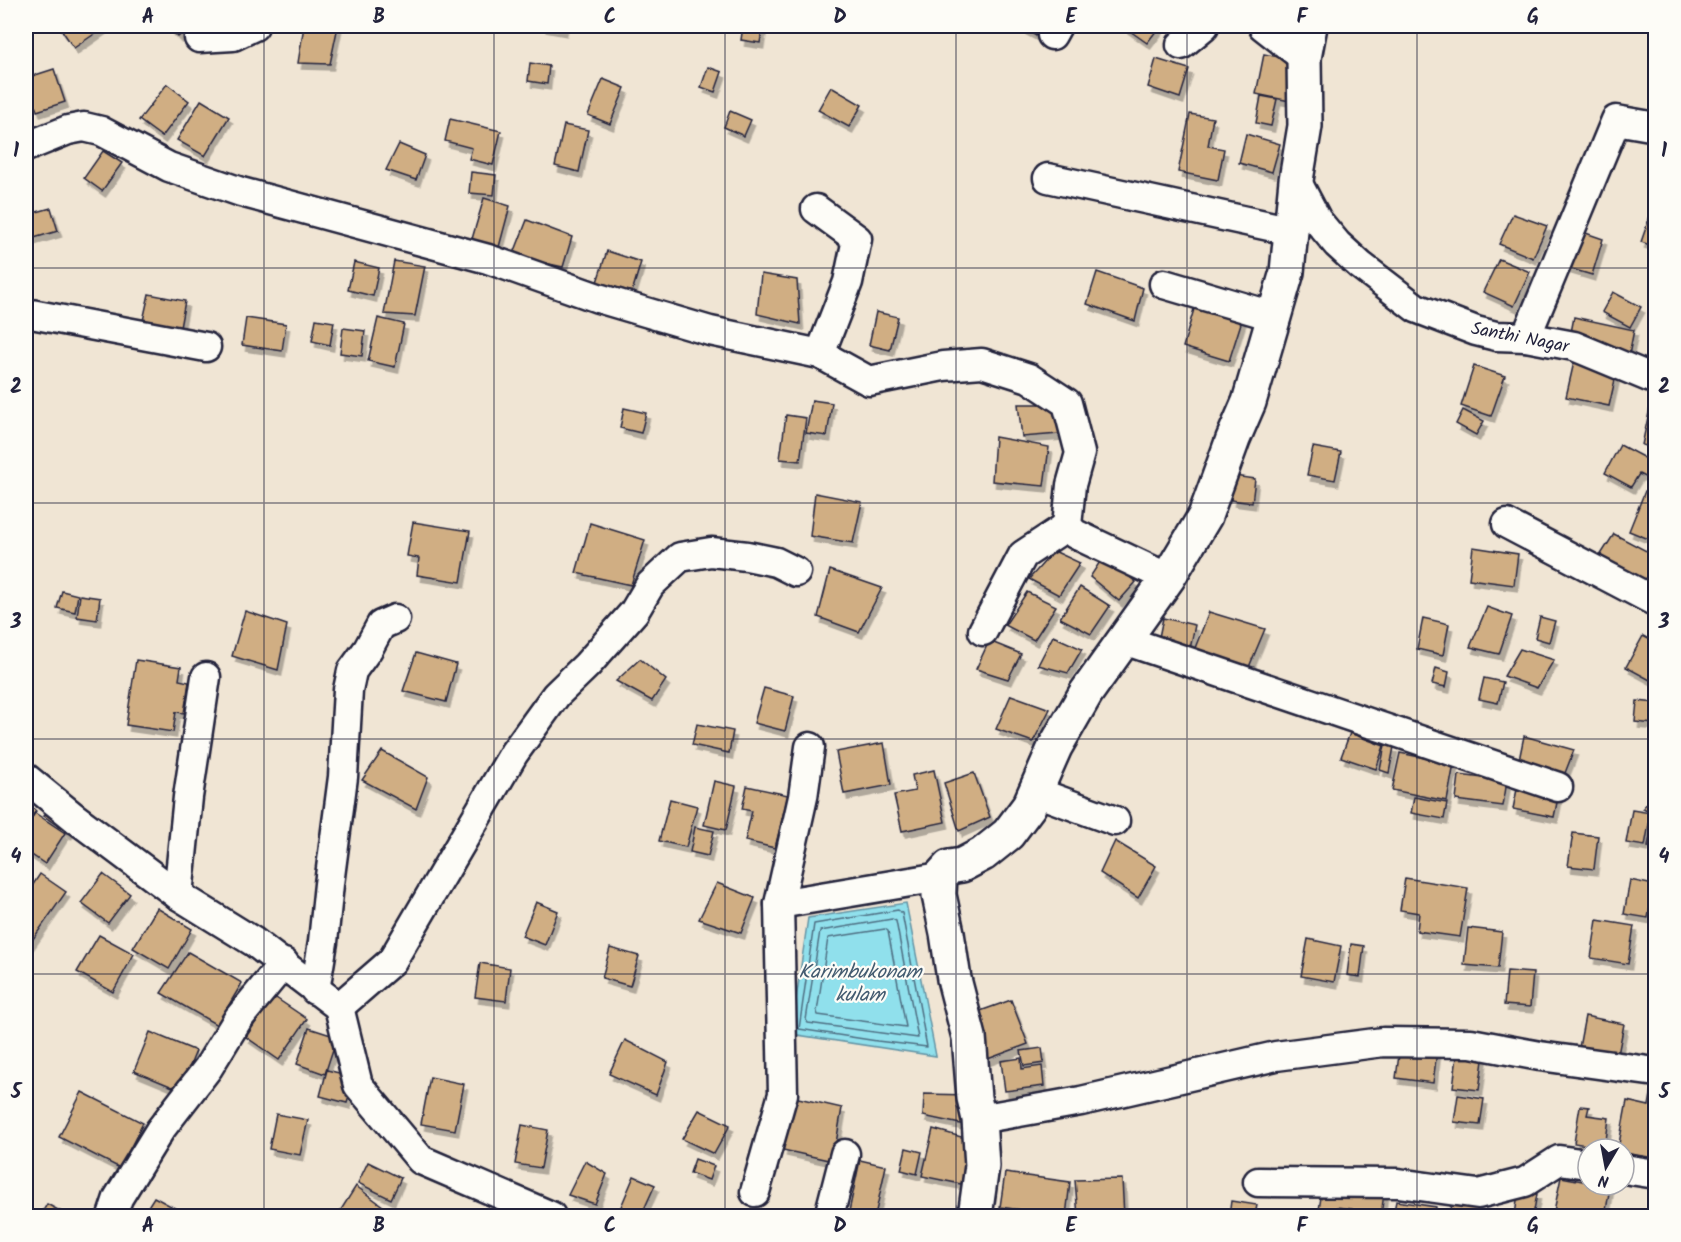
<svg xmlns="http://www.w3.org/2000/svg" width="1681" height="1242" font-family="Kalam,sans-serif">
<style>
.water{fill:#90e0ec;stroke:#6494a5;stroke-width:1.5}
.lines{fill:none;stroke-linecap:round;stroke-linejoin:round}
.shore{stroke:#4e6e82;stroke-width:1.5}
.building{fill:#d0ae83;stroke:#22223b;stroke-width:1.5;filter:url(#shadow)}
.street-casing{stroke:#22223b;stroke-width:33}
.secondary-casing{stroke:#22223b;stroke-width:38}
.street{stroke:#fdfcf7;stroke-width:28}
.secondary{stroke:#fdfcf7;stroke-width:33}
.grid{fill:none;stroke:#22223b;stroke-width:1.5;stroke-opacity:0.55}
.labels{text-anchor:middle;stroke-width:4.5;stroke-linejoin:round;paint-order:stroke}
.street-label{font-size:18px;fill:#22223b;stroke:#fdfcf7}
.water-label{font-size:20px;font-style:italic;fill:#435b70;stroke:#fdfcf7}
.neatline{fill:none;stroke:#22223b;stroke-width:2}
.grid-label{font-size:20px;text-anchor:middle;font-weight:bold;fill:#22223b}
</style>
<defs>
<filter id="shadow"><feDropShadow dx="3.5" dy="6" stdDeviation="0" flood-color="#0004"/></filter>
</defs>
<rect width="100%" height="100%" fill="#f0e5d4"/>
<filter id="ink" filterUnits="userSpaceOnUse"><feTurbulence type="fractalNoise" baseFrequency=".0167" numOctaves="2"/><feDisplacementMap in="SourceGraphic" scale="12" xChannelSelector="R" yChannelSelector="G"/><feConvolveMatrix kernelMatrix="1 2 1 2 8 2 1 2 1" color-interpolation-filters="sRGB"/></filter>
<g filter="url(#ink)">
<!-- water -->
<path class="water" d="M906,903L936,1056L791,1034L808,918Z"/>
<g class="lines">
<!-- shore -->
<g class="shore">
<path d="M898,910L902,913L927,1047L877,1041L799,1029L814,924Z"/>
<path d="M892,919L896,921L918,1038L808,1023L806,1020L820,931Z"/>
<path d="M885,929L888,931L906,1027L818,1015L817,1012L828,938Z"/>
</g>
</g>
<!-- building -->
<g class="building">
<path d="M59,26H101L103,28L74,48Z"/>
<path d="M168,26H191L178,37Z"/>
<path d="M304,26H338L330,64L298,63Z"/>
<path d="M542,26H564L563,30Z"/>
<path d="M743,26H763L760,43L741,40Z"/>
<path d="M1018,26H1047L1040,38Z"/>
<path d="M1123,26H1160L1147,43Z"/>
<path d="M1264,54L1298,61L1290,101L1256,94Z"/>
<path d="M1156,59L1189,69L1180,98L1148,87Z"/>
<path d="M530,63L549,66L547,84L528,81Z"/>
<path d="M708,67L722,72L715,92L701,87Z"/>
<path d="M54,69L65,102L37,111L26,78Z"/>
<path d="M603,79L625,88L610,124L588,115Z"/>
<path d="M167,84L189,101L162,137L139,120Z"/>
<path d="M831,87L862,105L849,127L818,110Z"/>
<path d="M1261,96L1277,99L1271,126L1256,123Z"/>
<path d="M201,100L229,117L205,156L177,140Z"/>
<path d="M730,111L751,120L744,136L724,127Z"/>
<path d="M1190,114L1213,118L1208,146L1224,149L1218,180L1178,172Z"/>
<path d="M450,119L501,131L493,165L469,159L472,148L445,141Z"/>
<path d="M564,125L588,130L579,172L555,166Z"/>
<path d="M1246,134L1280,144L1272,172L1239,163Z"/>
<path d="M399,144L425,155L416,180L386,170Z"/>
<path d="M103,151L122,163L102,191L84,178Z"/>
<path d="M471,172L496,175L494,195L469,193Z"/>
<path d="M484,198L510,206L499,247L472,239Z"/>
<path d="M51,208L58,231L27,240L26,215Z"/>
<path d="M1513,214L1547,226L1533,258L1499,244Z"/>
<path d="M1650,216L1656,218V247L1641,242Z"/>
<path d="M527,220L572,237L563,267L513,256Z"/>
<path d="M1577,230L1603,239L1592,275L1565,267Z"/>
<path d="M607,251L641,262L632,292L597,282Z"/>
<path d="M1499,259L1530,272L1514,306L1483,292Z"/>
<path d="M394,261L425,266L415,316L384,314Z"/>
<path d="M354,262L379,268L373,296L348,290Z"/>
<path d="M1097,272L1143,288L1135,321L1087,304Z"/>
<path d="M761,274L797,280L800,324L757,314Z"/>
<path d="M1613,292L1641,307L1630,327L1602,312Z"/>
<path d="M149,294L185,301L179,333L142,325Z"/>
<path d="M1196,302L1243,317L1229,361L1183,347Z"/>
<path d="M876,312L898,317L890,350L869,345Z"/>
<path d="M1574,317L1634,330L1629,355L1569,343Z"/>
<path d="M246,318L286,324L282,351L242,345Z"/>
<path d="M378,318L404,324L395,367L368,361Z"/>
<path d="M316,319L334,322L330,345L312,341Z"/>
<path d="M343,328L365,331L362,356L340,353Z"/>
<path d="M1651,336L1656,337V361L1646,359Z"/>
<path d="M1574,362L1617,371L1609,406L1566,397Z"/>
<path d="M1474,366L1505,376L1491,416L1461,406Z"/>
<path d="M1653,394H1656V448L1642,445Z"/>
<path d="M812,400L832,403L827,436L806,433Z"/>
<path d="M1018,404H1057L1059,434L1022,437Z"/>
<path d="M624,408L646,413L641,433L620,428Z"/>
<path d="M1463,410L1484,421L1476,435L1456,424Z"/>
<path d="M786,415L806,418L800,461L780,459Z"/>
<path d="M995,437L1049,447L1044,486L992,481Z"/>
<path d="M1620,445L1656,464V483L1639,474L1631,487L1605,473Z"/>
<path d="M1313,447L1341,452L1335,480L1307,475Z"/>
<path d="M1234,476L1255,479L1252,503L1231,500Z"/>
<path d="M1645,491L1656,495V542L1629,531Z"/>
<path d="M815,493L862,502L853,543L810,536Z"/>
<path d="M413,522L470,531L461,582L417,575L419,558L407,556Z"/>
<path d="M590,523L645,540L631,585L576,573Z"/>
<path d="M1614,534L1656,556L1645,591L1593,567Z"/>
<path d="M1473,547L1518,554L1514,585L1469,579Z"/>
<path d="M1054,551L1080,563L1059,595L1029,579Z"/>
<path d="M1103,557L1136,582L1119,601L1090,577Z"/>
<path d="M830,570L882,588L859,632L818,617Z"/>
<path d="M1080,587L1110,606L1091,634L1060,618Z"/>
<path d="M62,591L78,595L75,612L57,608Z"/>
<path d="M1027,592L1056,606L1034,640L1005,625Z"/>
<path d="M80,595L100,598L97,620L77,617Z"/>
<path d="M1487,607L1512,616L1499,654L1470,647Z"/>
<path d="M245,611L287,625L278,670L232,656Z"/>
<path d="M1209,612L1265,629L1249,667L1195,648Z"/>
<path d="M1540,617L1555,621L1549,642L1535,638Z"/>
<path d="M1163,618L1195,625L1190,649L1158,642Z"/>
<path d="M1423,618L1449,624L1443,655L1417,649Z"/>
<path d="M1053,636L1082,649L1068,673L1038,665Z"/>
<path d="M1643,636L1656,643V671L1650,680L1626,667Z"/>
<path d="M989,641L1021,654L1008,679L976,669Z"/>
<path d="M1520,649L1554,660L1537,688L1504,676Z"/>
<path d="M416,653L456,664L446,702L403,691Z"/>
<path d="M640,659L666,680L652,701L616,681Z"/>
<path d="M136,660L181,667L179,680L189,682L184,713L176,712L173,732L126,725Z"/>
<path d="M1436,668L1449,672L1446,687L1432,684Z"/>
<path d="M1484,678L1503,682L1498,703L1479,699Z"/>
<path d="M764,688L794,696L785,731L754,723Z"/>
<path d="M1011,695L1050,709L1033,742L996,729Z"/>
<path d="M1637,701L1656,703L1654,724L1635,722Z"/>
<path d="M697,724L733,731L729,753L692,745Z"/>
<path d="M1350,733L1384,746L1376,769L1341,757Z"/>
<path d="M1524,736L1574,750L1565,773L1518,765Z"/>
<path d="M884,743L891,785L844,794L836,752Z"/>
<path d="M1385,745L1394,747L1389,773L1380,770Z"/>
<path d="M382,751L428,777L416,809L362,780Z"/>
<path d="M1400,753L1454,764L1447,801L1392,790Z"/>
<path d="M934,770L945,822L902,831L894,795L915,791L912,775Z"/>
<path d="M974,773L990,817L959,831L944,783Z"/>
<path d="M1459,775L1507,781L1503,806L1456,800Z"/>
<path d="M714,781L736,786L726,830L704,825Z"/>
<path d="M1518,784L1559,793L1554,817L1513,809Z"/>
<path d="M747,786L788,795L775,848L745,841L752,811L742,809Z"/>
<path d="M1656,792V814L1643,808Z"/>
<path d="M1414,797L1447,803L1444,819L1411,813Z"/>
<path d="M670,799L697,806L686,847L659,841Z"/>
<path d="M26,802L36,811L26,823Z"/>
<path d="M53,804L77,821L68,833L44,816Z"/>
<path d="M1632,810L1651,813L1645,846L1626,843Z"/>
<path d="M35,813L65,833L45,864L26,851V827Z"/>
<path d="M1652,824L1656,825V848L1648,847Z"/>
<path d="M695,827L714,831L708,856L690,852Z"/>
<path d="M1573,833L1598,836L1594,869L1568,866Z"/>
<path d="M1115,841L1156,866L1138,898L1100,873Z"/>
<path d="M40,874L66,892L26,949V895Z"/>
<path d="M103,874L130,894L108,923L81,903Z"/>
<path d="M1405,878L1468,888L1460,937L1417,931L1419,913L1400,910Z"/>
<path d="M1630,880L1654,885L1648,918L1624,914Z"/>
<path d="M717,883L755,898L741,933L699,919Z"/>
<path d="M536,902L558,911L545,945L522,936Z"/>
<path d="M157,908L192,929L169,969L133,948Z"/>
<path d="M1597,920L1634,926L1628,964L1591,958Z"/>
<path d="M1468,928L1502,932L1498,968L1464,965Z"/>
<path d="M99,935L134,954L113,992L77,972Z"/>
<path d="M1308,939L1341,946L1334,982L1301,976Z"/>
<path d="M1351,944L1364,946L1360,977L1347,975Z"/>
<path d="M610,948L639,956L630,986L602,978Z"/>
<path d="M188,952L242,983L217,1025L161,993Z"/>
<path d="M480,963L510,968L506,1001L475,997Z"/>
<path d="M1507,971L1533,973L1530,1007L1504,1005Z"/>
<path d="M273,996L307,1019L279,1060L246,1037Z"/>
<path d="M1011,1000L1028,1044L985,1060L969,1015Z"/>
<path d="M1585,1016L1624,1024L1617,1060L1578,1053Z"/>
<path d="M309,1028L337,1037L325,1074L297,1064Z"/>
<path d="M150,1032L196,1051L180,1090L134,1071Z"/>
<path d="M625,1040L668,1062L656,1095L609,1074Z"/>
<path d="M1400,1047L1437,1051L1433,1083L1396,1078Z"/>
<path d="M1042,1048L1044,1063L1024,1066L1021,1051Z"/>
<path d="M1458,1049L1484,1053L1479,1090L1453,1087Z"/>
<path d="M1021,1058L1022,1069L1042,1066L1044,1086L1005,1091L1001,1061Z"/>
<path d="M327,1070L355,1077L347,1103L320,1096Z"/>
<path d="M430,1077L464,1084L455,1130L421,1124Z"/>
<path d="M1653,1083H1656V1159L1624,1153V1149H1618L1627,1101L1649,1106Z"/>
<path d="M82,1092L143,1123L120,1168L59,1137Z"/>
<path d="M924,1094L970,1095L965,1125L923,1116Z"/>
<path d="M1458,1095L1484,1099L1480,1125L1454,1122Z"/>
<path d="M794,1097L842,1108L833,1161L783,1150Z"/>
<path d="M1580,1106L1589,1107L1587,1115L1609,1118L1605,1148L1574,1143Z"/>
<path d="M699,1110L730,1125L714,1154L682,1139Z"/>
<path d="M276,1114L308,1120L300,1155L269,1149Z"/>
<path d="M522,1125L548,1130L541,1168L515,1164Z"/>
<path d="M933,1129L972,1140L961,1184L922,1176Z"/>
<path d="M906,1148L922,1152L917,1174L901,1170Z"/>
<path d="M695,1159L714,1166L709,1180L690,1173Z"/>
<path d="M860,1160L886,1166L875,1216H848Z"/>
<path d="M585,1161L607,1174L595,1204L568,1195Z"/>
<path d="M368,1162L401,1178L391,1199L358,1183Z"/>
<path d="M1005,1173L1070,1182L1066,1216L1000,1207Z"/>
<path d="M634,1176L655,1185L641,1216L620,1209Z"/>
<path d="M1561,1177L1588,1182V1185L1610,1187L1605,1216H1553Z"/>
<path d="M1122,1179L1124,1216H1078L1075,1180Z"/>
<path d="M1323,1185L1384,1193L1381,1216H1351L1352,1209L1337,1207L1336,1216H1318Z"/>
<path d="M356,1186L392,1213L390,1216H337Z"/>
<path d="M1518,1192L1537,1194L1533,1216H1515Z"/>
<path d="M154,1197L184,1213L182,1216H142Z"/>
<path d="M1451,1199L1478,1201L1477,1214L1450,1212Z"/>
<path d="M1231,1201L1257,1205L1255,1216H1229Z"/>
<path d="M1396,1201L1436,1207L1435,1216H1393Z"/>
<path d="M47,1204L69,1216H40Z"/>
</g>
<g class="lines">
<defs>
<g id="street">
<path d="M1263,26L1304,58"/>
<path d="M1052,35L1057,26"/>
<path d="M199,38L233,36L254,26"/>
<path d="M1181,45L1204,26"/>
<path d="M26,147L68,130L84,127L101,131L169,167L241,192L488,259L598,298L710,331L820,354L869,381L943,366L982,363L1029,378L1067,403L1080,453L1071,485L1067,526L1075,534L1168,578"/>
<path d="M1048,178L1292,231"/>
<path d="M1296,180L1317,220L1337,244L1360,265L1416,308L1476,331L1496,336L1526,337L1574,346L1656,380"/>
<path d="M816,209L857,239L848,282L820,354"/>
<path d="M1164,284L1276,317"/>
<path d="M26,313L206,347"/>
<path d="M1526,337L1616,120L1656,127"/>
<path d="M1507,524L1656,602"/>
<path d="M983,631L1023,555L1067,526"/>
<path d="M1124,640L1558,787"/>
<path d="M26,778L75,818L178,895L254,942L339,1007L358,1085L421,1160L551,1216"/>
<path d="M1036,792L1115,821"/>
<path d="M178,895L188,797L206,677"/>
<path d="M779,904L940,877"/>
<path d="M315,990L323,942L329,884L343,777L348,690L352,671L368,649L381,625L395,619"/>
<path d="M339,1007L392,961L514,753L556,695L587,665L634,612L650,585L680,557L711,552L747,556L776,562L796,572"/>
<path d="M979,1119L1081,1101L1276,1056L1383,1042L1471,1043L1540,1056L1656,1072"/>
<path d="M1624,1169L1656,1174"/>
<path d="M1258,1182L1398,1183L1478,1194L1525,1182L1559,1160L1588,1164"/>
<path d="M755,1192L783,1094L779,904L803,797L810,747"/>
<path d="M112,1216L118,1198L160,1130L208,1068L238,1019L284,963"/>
<path d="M829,1216L845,1154"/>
</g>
<path id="secondary" d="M975,1216L982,1166L979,1119L974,1098L969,1037L954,979L947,933L939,895L940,877L949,867L962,865L983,854L1008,834L1029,806L1055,747L1086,693L1168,578L1205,516L1233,439L1249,402L1287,272L1296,180L1305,126L1304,58L1310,26"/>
</defs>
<!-- street casing -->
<use href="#street" class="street-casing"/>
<!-- secondary casing -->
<use href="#secondary" class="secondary-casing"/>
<!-- street -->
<use href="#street" class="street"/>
<!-- secondary -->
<use href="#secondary" class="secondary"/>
</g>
</g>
<!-- grid -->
<path class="grid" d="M264,26V1216M494,26V1216M725,26V1216M956,26V1216M1187,26V1216M1417,26V1216M26,268H1656M26,503H1656M26,739H1656M26,974H1656"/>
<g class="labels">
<!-- street labels -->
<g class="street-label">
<text transform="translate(1520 337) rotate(11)" y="6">Santhi Nagar</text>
</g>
<!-- water labels -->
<g class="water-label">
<text x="860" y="978">Karimbukonam<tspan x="860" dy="23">kulam</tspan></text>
</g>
</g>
<!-- margin -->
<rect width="1681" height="1242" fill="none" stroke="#fdfcf7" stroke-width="66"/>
<!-- north arrow -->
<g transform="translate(1606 1167) rotate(190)"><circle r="28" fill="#fdfcf7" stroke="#a5a5ac" stroke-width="1.5"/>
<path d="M0-4.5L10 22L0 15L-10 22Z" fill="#22223b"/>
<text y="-9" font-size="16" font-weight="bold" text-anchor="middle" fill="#22223b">N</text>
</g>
<rect x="33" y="33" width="1615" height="1176" class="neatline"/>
<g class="grid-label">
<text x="148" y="23">A</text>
<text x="379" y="23">B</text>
<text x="610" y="23">C</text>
<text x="840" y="23">D</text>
<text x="1071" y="23">E</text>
<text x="1302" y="23">F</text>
<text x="1533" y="23">G</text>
<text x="16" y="157">1</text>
<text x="1664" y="157">1</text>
<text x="16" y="393">2</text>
<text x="1664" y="393">2</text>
<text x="16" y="628">3</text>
<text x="1664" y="628">3</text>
<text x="16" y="863">4</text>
<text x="1664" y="863">4</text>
<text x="16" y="1098">5</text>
<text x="1664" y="1098">5</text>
<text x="148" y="1232">A</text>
<text x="379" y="1232">B</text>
<text x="610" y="1232">C</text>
<text x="840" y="1232">D</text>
<text x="1071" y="1232">E</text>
<text x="1302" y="1232">F</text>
<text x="1533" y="1232">G</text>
</g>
</svg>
